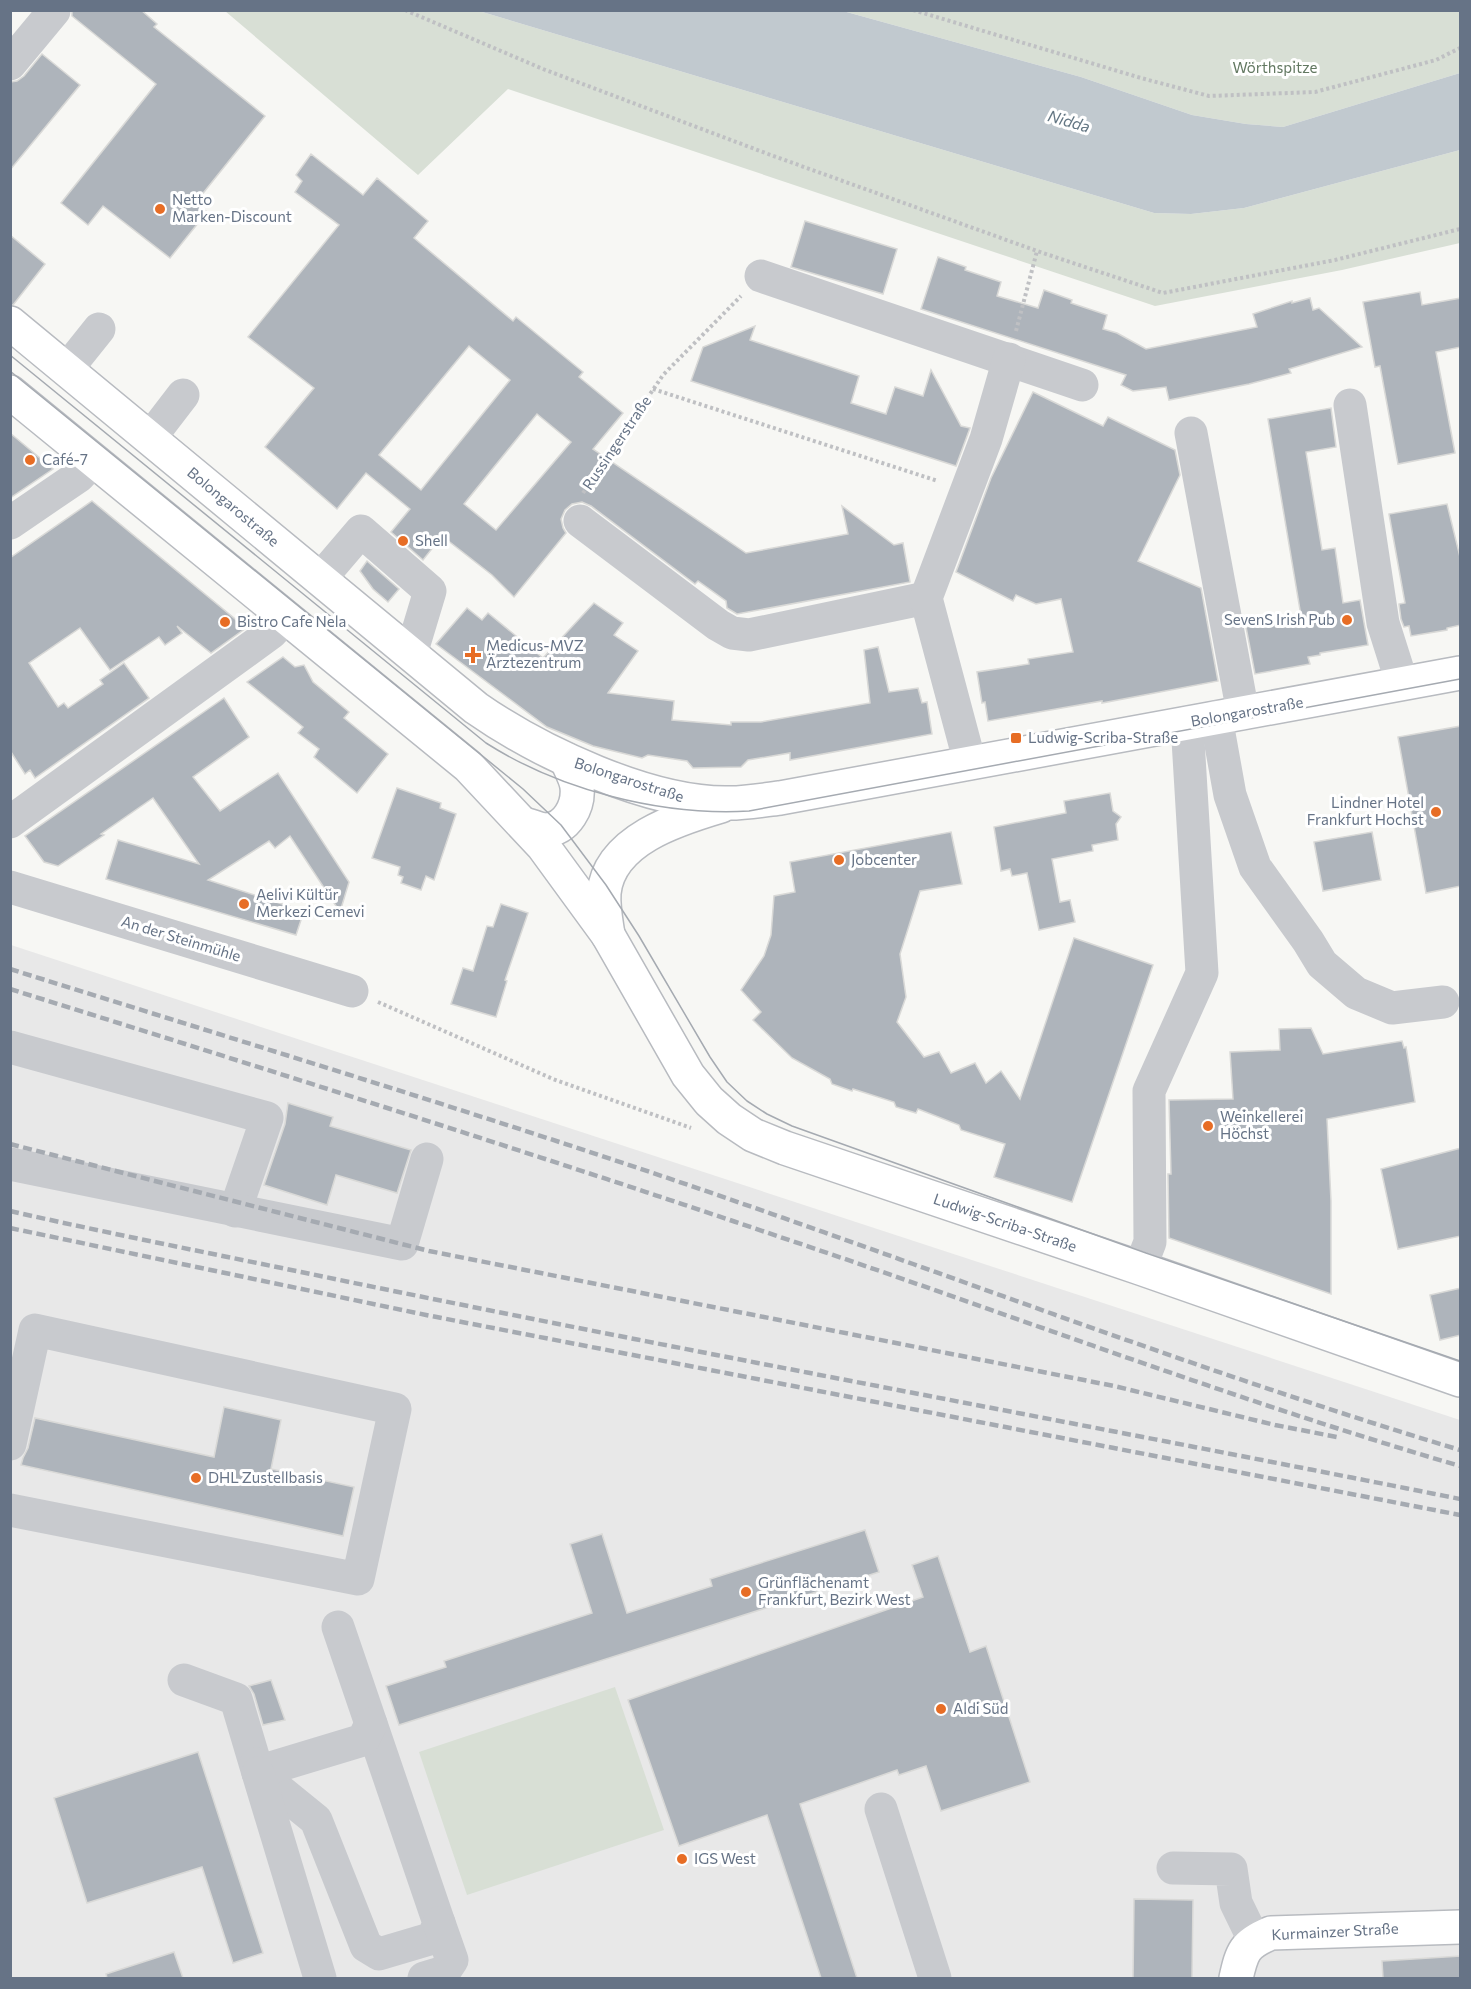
<svg xmlns="http://www.w3.org/2000/svg" width="1471" height="1989" font-family="Commissioner,sans-serif">
<style>
.built{fill:#e8e8e8}
.green{fill:#d8dfd5}
.water{fill:#c1c9cf}
.building{fill:#aeb4bb;stroke:#d9d9d7;stroke-width:1.5;fill-rule:evenodd}
.lines{fill:none;stroke-linecap:round;stroke-linejoin:round}
.major-casing{stroke:#b8bbc0;stroke-width:36}
.path{stroke:#bfc0c3;stroke-width:4;stroke-dasharray:3 3;stroke-linecap:butt}
.minor{stroke:#c8cace;stroke-width:33}
.major{stroke:#fff;stroke-width:33}
.tram{stroke:#a5aab1;stroke-width:1.5}
.rail{stroke:#a5aab1;stroke-width:4.5;stroke-dasharray:9 4.5;stroke-linecap:butt}
.poi-dot{fill:#e76d25;stroke:#fff;stroke-width:2}
.labels{text-anchor:middle;stroke-width:6;stroke-linejoin:round;paint-order:stroke}
.park-label{font-size:15px;fill:#627861;stroke:#fff}
.poi-label{font-size:15px;fill:#667386;stroke:#fff;text-anchor:start}
.street-label{font-size:15px;fill:#667386;stroke:#fff}
.water-label{font-size:16px;font-style:italic;fill:#627582;stroke:#fff}
</style>
<rect width="100%" height="100%" fill="#f7f7f4"/>
<!-- built -->
<path class="built" d="M11,945L1460,1420V1978H11Z"/>
<!-- green -->
<g class="green">
<path d="M225,11H479L1154,213L1191,214L1244,208L1460,150V243L1342,270L1155,306L508,89L418,175Z"/>
<path d="M843,11H1460V73L1283,127L1246,124L1192,115L1081,77Z"/>
<path d="M615,1687L664,1830L467,1895L419,1752Z"/>
</g>
<!-- water -->
<path class="water" d="M479,11H843L1081,77L1192,115L1246,124L1283,127L1460,73V150L1244,208L1191,214L1154,213Z"/>
<!-- building -->
<g class="building">
<path d="M72,10H141L157,24L154,27L265,116L196,202L207,212L170,258L103,206L88,225L61,203L156,84L72,16Z"/>
<path d="M42,54L80,85L10,170V82L17,81L24,76Z"/>
<path d="M311,154L363,195L377,178L428,221L414,238L513,321L516,317L583,372L579,377L623,413L593,449L746,553L848,534L842,506L894,545L903,543L910,582L737,614L727,608L726,601L698,581L695,584L591,506L582,502L572,504L565,510L561,519L563,528L566,533L514,597L492,575L442,536L423,560L391,532L410,509L366,473L337,509L265,447L314,388L248,337L339,225L295,192L302,181L296,175ZM469,346L510,380L421,490L379,455ZM537,414L571,442L496,530L464,504Z"/>
<path d="M805,221L897,249L883,294L791,267Z"/>
<path d="M10,235L45,264L13,305H10Z"/>
<path d="M938,257L966,267L965,270L1001,282L997,296L1038,308L1044,290L1072,300L1071,303L1107,315L1103,329L1117,333L1146,349L1257,327L1253,314L1292,301V303L1310,298L1313,310L1319,308L1362,347L1289,369L1291,373L1249,384L1169,400L1166,387L1133,391L1121,385L1126,375L921,309Z"/>
<path d="M1420,292L1422,305L1461,298V347L1436,352L1455,453L1398,464L1380,366L1375,367L1363,302Z"/>
<path d="M755,326L750,340L859,376L851,403L886,414L895,387L923,396L931,370L961,426L970,428L956,466L691,381L703,347Z"/>
<path d="M1033,392L1103,426L1108,417L1175,450L1180,475L1138,561L1201,588L1218,681L1102,703V701L988,721L985,702L982,703L977,672L1029,664L1028,659L1073,652L1061,599L1036,604L1016,595L1013,601L956,572L991,478Z"/>
<path d="M1331,408L1336,447L1306,452L1322,550L1335,548L1343,603L1360,600L1368,645L1320,653V655L1308,657L1310,664L1255,674L1246,627L1301,616L1268,419Z"/>
<path d="M10,433L53,469L10,498Z"/>
<path d="M92,501L246,628L211,653L177,626L182,633L165,645L159,637L110,670L80,628L29,663L58,707L64,703L68,708L103,684L100,680L124,663L149,698L35,778L30,770L25,774L11,752L10,558Z"/>
<path d="M1447,504L1461,561V625L1447,628V630L1411,636L1409,626L1404,627L1401,619L1399,604L1405,603L1389,514Z"/>
<path d="M367,561L399,589L388,602L373,589L360,571Z"/>
<path d="M594,603L623,623L614,635L638,651L608,693L674,701L672,720L731,725V722H761L870,703L864,650L878,647L889,692L918,688L922,703L927,702L932,734L790,760V753L748,760L741,767L693,768L687,761L648,755L642,758L593,746L547,727L436,644L467,608L482,620L488,613L543,658Z"/>
<path d="M283,657L295,667L304,665L313,682L349,712L344,718L388,754L357,793L314,757L319,749L298,733L303,727L247,682Z"/>
<path d="M224,698L249,737L193,777L220,811L278,773L349,882L340,912L290,836L275,848L269,841L208,880L304,911L296,935L106,879L118,840L199,864L153,798L101,834L104,835L58,866L44,862L25,836Z"/>
<path d="M1461,726V886L1426,893L1398,737Z"/>
<path d="M397,788L441,803L440,808L456,814L434,880L426,876L421,890L401,883L403,877L398,875L400,867L372,858Z"/>
<path d="M1110,793L1113,811L1121,817L1116,824L1118,840L1092,845L1093,851L1052,859L1060,902L1070,900L1075,922L1039,930L1027,873L1012,876L1010,869L1001,871L994,827L1066,813L1064,801Z"/>
<path d="M951,832L962,884L920,891L900,954L906,997L897,1022L924,1057L939,1052L951,1073L975,1063L986,1083L1001,1071L1020,1099L1074,938L1153,965L1072,1202L994,1177L1005,1144L961,1130L959,1125L918,1109L916,1113L896,1107L894,1102L853,1089L852,1091L832,1084L830,1079L792,1058L753,1020L761,1012L741,990L764,956L771,935L774,896L795,892L790,862Z"/>
<path d="M1372,832L1381,880L1323,891L1314,842Z"/>
<path d="M501,904L528,913L505,980L507,981L496,1017L451,1004L463,968L473,971L487,926L493,927Z"/>
<path d="M1311,1028L1323,1054L1402,1041L1404,1048L1406,1047L1415,1102L1327,1119L1331,1201V1294L1169,1238L1168,1174H1171L1169,1100L1233,1099L1230,1052L1280,1050L1279,1029Z"/>
<path d="M288,1103L333,1117L330,1126L411,1150L397,1193L336,1175L327,1205L264,1185L285,1124Z"/>
<path d="M1461,1148V1236L1398,1249L1381,1169Z"/>
<path d="M1461,1288V1335L1440,1340L1430,1295Z"/>
<path d="M224,1407L281,1420L271,1469L354,1487L343,1536L21,1465L23,1458L28,1448L35,1418L214,1457Z"/>
<path d="M865,1530L879,1572L399,1725L386,1686L446,1667L444,1661L592,1613L570,1544L602,1534L627,1613L712,1586L710,1579Z"/>
<path d="M938,1556L970,1652L986,1646L1030,1782L941,1811L926,1766L899,1775L897,1770L800,1804L857,1978H821L767,1815L679,1846L628,1700L923,1597L912,1565Z"/>
<path d="M271,1680L285,1720L263,1725L254,1694L249,1686Z"/>
<path d="M198,1752L263,1953L233,1963L202,1867L87,1903L54,1798Z"/>
<path d="M1134,1899L1193,1900L1192,1978H1133Z"/>
<path d="M174,1952L183,1978H107L106,1974Z"/>
<path d="M1461,1956V1978H1383L1382,1961Z"/>
</g>
<g class="lines">
<defs>
<g id="major">
<path d="M10,323L476,708C539,752 651,805 730,803C746,803 763,800 780,798L1460,673"/>
<path d="M10,392L468,766L543,846L608,935L688,1075L709,1101L729,1119L753,1135L785,1148L1140,1268L1460,1380"/>
<path d="M523,824C530,825 539,830 546,830C567,829 579,806 577,787C576,778 570,769 567,760"/>
<path d="M608,935C606,921 603,907 604,893C609,840 677,819 721,806"/>
<path d="M1236,1978C1242,1952 1244,1944 1271,1933L1460,1927"/>
</g>
</defs>
<!-- major casing -->
<use href="#major" class="major-casing"/>
<!-- path -->
<g class="path">
<path d="M405,10L543,69L768,154L1037,251L1163,293L1335,260L1460,229"/>
<path d="M913,10L1141,78L1209,96L1315,92L1436,60L1460,48"/>
<path d="M1016,331L1037,251"/>
<path d="M653,389L938,481"/>
<path d="M583,493L663,375L741,296"/>
<path d="M378,1002L553,1079L691,1128"/>
</g>
<!-- minor -->
<g class="minor">
<path d="M10,64L54,11"/>
<path d="M761,276L1082,385"/>
<path d="M67,369L99,329"/>
<path d="M1350,405L1383,623L1402,683"/>
<path d="M1191,433L1243,713"/>
<path d="M150,438L183,395"/>
<path d="M580,521L718,625L732,633L749,635L926,598"/>
<path d="M10,523L79,476L94,460"/>
<path d="M320,579L361,531L430,591L411,654"/>
<path d="M1216,717L1230,795L1255,867L1308,941L1322,964L1356,993L1392,1008L1443,1002"/>
<path d="M970,763L926,598L986,439L1009,359"/>
<path d="M10,822L271,633L286,617"/>
<path d="M10,887L352,991"/>
<path d="M10,1047L267,1118L235,1211"/>
<path d="M10,1164L402,1244L427,1159"/>
<path d="M1140,1268L1150,1242L1149,1091L1202,973L1187,723"/>
<path d="M10,1444L35,1330L395,1409L358,1579L10,1510"/>
<path d="M184,1680L236,1699L258,1773L316,1820L366,1946L379,1954L433,1938L439,1923L338,1627"/>
<path d="M256,1764L267,1769L363,1740L371,1724"/>
<path d="M258,1773L320,1978"/>
<path d="M881,1809L935,1978"/>
<path d="M1173,1868L1231,1869L1236,1903L1254,1940"/>
<path d="M424,1978L444,1972L452,1960L439,1923"/>
</g>
<!-- major -->
<use href="#major" class="major"/>
<!-- tram -->
<g class="tram">
<path d="M10,355L486,743C560,790 660,816 749,811L1460,679"/>
<path d="M10,371L523,789L561,825L606,885L639,936L710,1057L727,1082L747,1101L767,1114L792,1126L1146,1253L1460,1361"/>
</g>
<!-- rail -->
<g class="rail">
<path d="M10,969C211,1032 412,1093 611,1159C895,1253 1174,1364 1460,1450"/>
<path d="M10,989C272,1071 533,1153 792,1241C1015,1316 1234,1400 1460,1466"/>
<path d="M10,1144L429,1251L1114,1386L1275,1425L1337,1437"/>
<path d="M10,1211C107,1233 204,1252 301,1272C687,1352 1074,1422 1460,1499"/>
<path d="M10,1228L426,1315L1460,1515"/>
</g>
</g>
<!-- markers -->
<g class="poi-dot">
<circle cx="160" cy="209" r="6"/>
<circle cx="30" cy="460" r="6"/>
<circle cx="403" cy="541" r="6"/>
<circle cx="1347" cy="620" r="6"/>
<circle cx="225" cy="622" r="6"/>
<path d="M470 646h6v6h6v6h-6v6h-6v-6h-6v-6h6z"/>
<rect x="1010" y="732" width="12" height="12" rx="3"/>
<circle cx="1436" cy="812" r="6"/>
<circle cx="839" cy="860" r="6"/>
<circle cx="244" cy="904" r="6"/>
<circle cx="1208" cy="1126" r="6"/>
<circle cx="196" cy="1478" r="6"/>
<circle cx="746" cy="1592" r="6"/>
<circle cx="941" cy="1709" r="6"/>
<circle cx="682" cy="1859" r="6"/>
</g>
<g class="labels">
<!-- park labels -->
<g class="park-label">
<text x="1275" y="73">Wörthspitze</text>
</g>
<!-- poi labels -->
<g class="poi-label">
<text x="172" y="205">Netto<tspan x="172" dy="17">Marken-Discount</tspan></text>
<text x="42" y="465">Café-7</text>
<text x="415" y="546">Shell</text>
<text x="1335" y="625" text-anchor="end">SevenS Irish Pub</text>
<text x="237" y="627">Bistro Cafe Nela</text>
<text x="486" y="651">Medicus-MVZ<tspan x="486" dy="17">Ärztezentrum</tspan></text>
<text x="1028" y="743">Ludwig-Scriba-Straße</text>
<text x="1424" y="808" text-anchor="end">Lindner Hotel<tspan x="1424" dy="17">Frankfurt Hochst</tspan></text>
<text x="851" y="865">Jobcenter</text>
<text x="256" y="900">Aelivi Kültür<tspan x="256" dy="17">Merkezi Cemevi</tspan></text>
<text x="1220" y="1122">Weinkellerei<tspan x="1220" dy="17">Höchst</tspan></text>
<text x="208" y="1483">DHL Zustellbasis</text>
<text x="758" y="1588">Grünflächenamt<tspan x="758" dy="17">Frankfurt, Bezirk West</tspan></text>
<text x="953" y="1714">Aldi Süd</text>
<text x="694" y="1864">IGS West</text>
</g>
<!-- street labels -->
<g class="street-label">
<text transform="translate(617 443) rotate(-56)" y="5">Russingerstraße</text>
<text transform="translate(233 507) rotate(40)" y="5">Bolongarostraße</text>
<text transform="translate(1247 712) rotate(-10)" y="5">Bolongarostraße</text>
<text transform="translate(629 780) rotate(18)" y="5">Bolongarostraße</text>
<text transform="translate(181 939) rotate(17)" y="5">An der Steinmühle</text>
<text transform="translate(1005 1223) rotate(19)" y="5">Ludwig-Scriba-Straße</text>
<text transform="translate(1335 1932) rotate(-3)" y="5">Kurmainzer Straße</text>
</g>
<!-- water labels -->
<g class="water-label">
<text transform="translate(1069 121) rotate(16)" y="6">Nidda</text>
</g>
</g>
<!-- border -->
<rect width="1471" height="1989" fill="none" stroke="#667386" stroke-width="24"/>
</svg>
